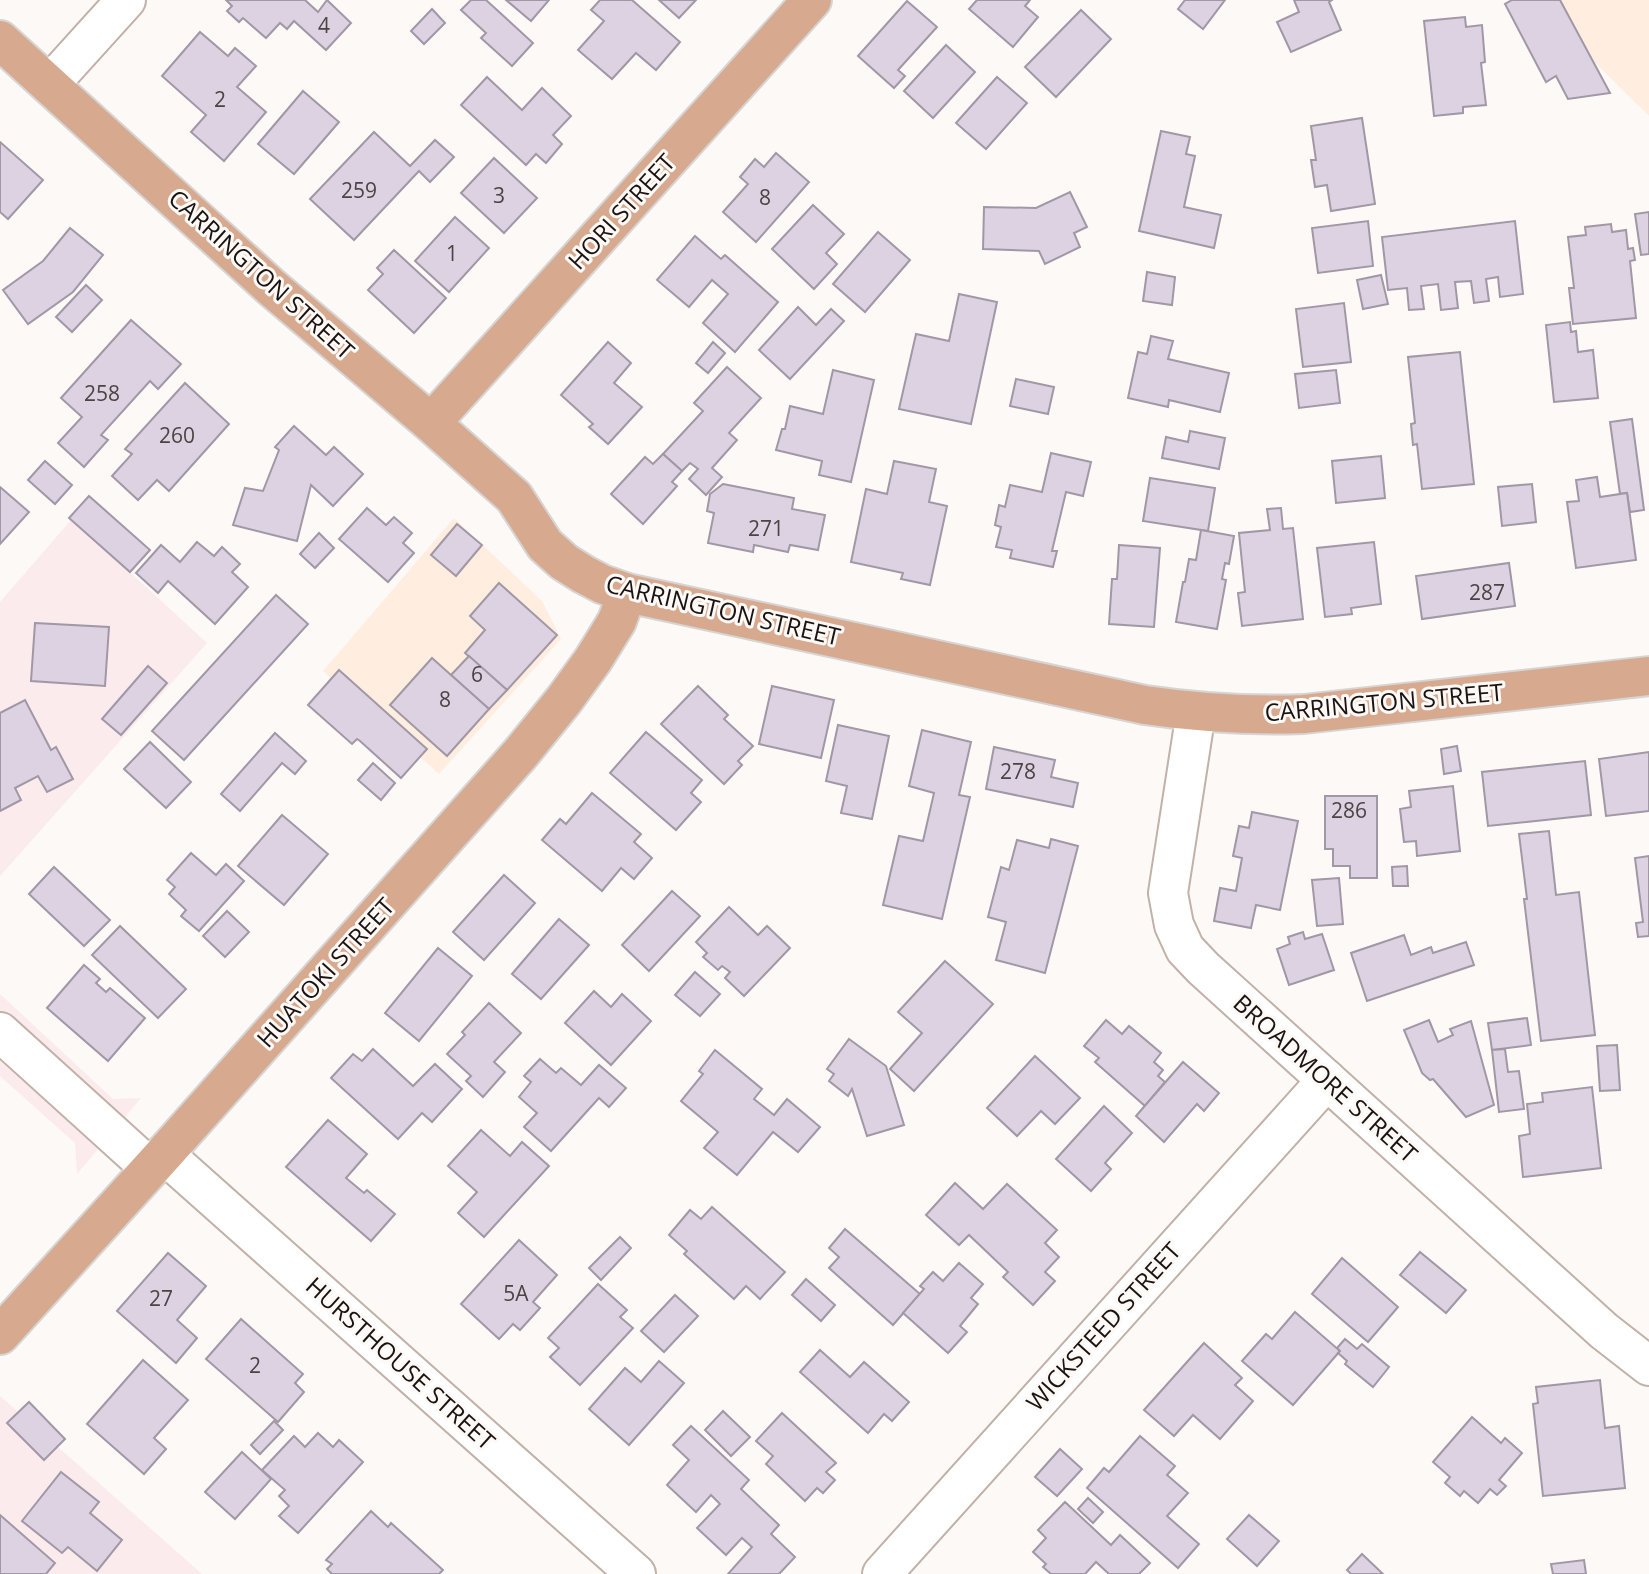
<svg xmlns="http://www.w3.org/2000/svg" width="1649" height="1574" font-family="'Open Sans',sans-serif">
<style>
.built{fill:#ffede0}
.education{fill:#fcebed}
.building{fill:#ddd2e1;stroke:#a197a5;stroke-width:2}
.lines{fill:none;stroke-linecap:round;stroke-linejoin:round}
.minor-casing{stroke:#c1b1a7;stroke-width:42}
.major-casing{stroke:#d6d5d4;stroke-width:42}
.minor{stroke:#fff;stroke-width:38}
.major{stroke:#d7aa90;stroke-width:38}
.labels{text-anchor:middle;stroke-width:6;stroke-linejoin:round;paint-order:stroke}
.number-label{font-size:21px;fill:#4b4445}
.street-label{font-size:24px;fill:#1a1411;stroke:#fdf9f7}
</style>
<rect width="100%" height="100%" fill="#fdf9f7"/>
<!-- built -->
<g class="built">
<path d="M1532,0H1649V116Z"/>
<path d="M454,518L542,601L561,639L439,774L323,671Z"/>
</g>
<!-- education -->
<g class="education">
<path d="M72,519L207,643L0,876V602Z"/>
<path d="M0,994L113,1099L141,1098L77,1174L75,1143L0,1076Z"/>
<path d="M0,1396L202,1574H0Z"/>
</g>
<!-- building -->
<g class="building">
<path d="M226,0H305L318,12L327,0L351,23L326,50L294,21L287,29L280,23L266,38L243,18L239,22L227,11L232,6Z"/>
<path d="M471,0H486L533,43L512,66L481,38L486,33L461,10Z"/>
<path d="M506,0H549L531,21Z"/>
<path d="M600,0H632L680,42L656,70L636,53L612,79L578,50L604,21L591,10Z"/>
<path d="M659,0H696L679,18Z"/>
<path d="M977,0H1030L1025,6L1038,17L1013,47L969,9Z"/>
<path d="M1185,0H1225L1203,29L1178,9Z"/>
<path d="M1294,0H1332L1329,2L1341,30L1291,52L1277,22L1299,12Z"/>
<path d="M1512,0H1560L1610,93L1568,99L1556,76L1546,82L1505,4Z"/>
<path d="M907,1L937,27L898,70L905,76L894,88L858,56Z"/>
<path d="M432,9L445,23L424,44L411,31Z"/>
<path d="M1081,10L1111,39L1056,97L1025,67Z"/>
<path d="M1465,17L1466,27L1482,25L1485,62L1481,63L1486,105L1463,107V113L1434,116L1424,21Z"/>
<path d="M200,32L228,56L235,48L256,66L237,87L266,112L224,161L191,132L206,115L162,76Z"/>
<path d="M946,45L975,72L933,118L904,91Z"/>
<path d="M487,77L522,110L542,88L571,116L553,135L562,144L546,163L536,154L526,165L461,105Z"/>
<path d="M997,77L1027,103L986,149L956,123Z"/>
<path d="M303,91L339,122L294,174L258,144Z"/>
<path d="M1362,118L1375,204L1331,211L1327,185L1315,187L1311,160H1316L1311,126Z"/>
<path d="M1161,131L1190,137L1186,154L1195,156L1184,207L1221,215L1214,248L1139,231Z"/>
<path d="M374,132L410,166L435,140L454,157L430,182L419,171L354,240L310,199Z"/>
<path d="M0,142L43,180L8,219L0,212Z"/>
<path d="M776,153L809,182L756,242L723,212L748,184L740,177L755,159L764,167Z"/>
<path d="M494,158L537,198L504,233L461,193Z"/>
<path d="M1070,192L1087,227L1074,233L1080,247L1045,264L1039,251L983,249L984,207L1036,208Z"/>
<path d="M813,205L844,234L826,253L837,264L814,289L772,249Z"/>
<path d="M1649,212V254L1641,255L1635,214Z"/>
<path d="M455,217L489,248L449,292L415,261Z"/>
<path d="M1368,221L1373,266L1318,273L1312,228Z"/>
<path d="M1515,221L1523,294L1500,297L1498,277L1486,279L1489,301L1474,303L1471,281L1455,282L1458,308L1441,310L1438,284L1421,286L1424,309L1409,310L1407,288L1388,290L1382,237Z"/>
<path d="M1611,224L1612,232L1626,230L1628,249L1633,248L1635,260L1630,261L1636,318L1573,324L1569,288H1574L1568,237L1586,235L1585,227Z"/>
<path d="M70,228L103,255L73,292L28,324L3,290L43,261Z"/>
<path d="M878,232L910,260L865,312L833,284Z"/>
<path d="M695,236L721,259L725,255L778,302L735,352L703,323L728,294L712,280L689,307L657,280Z"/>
<path d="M394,250L446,298L414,333L368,290L383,274L377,268Z"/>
<path d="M1147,272L1175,277L1172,305L1143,301Z"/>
<path d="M1381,275L1388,304L1363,309L1357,280Z"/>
<path d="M86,285L102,300L72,332L56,317Z"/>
<path d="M959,294L997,302L971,424L899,409L916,334L949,341Z"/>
<path d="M1344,303L1351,362L1303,367L1296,309Z"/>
<path d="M798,307L816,325L831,309L844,321L790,379L759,350Z"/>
<path d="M131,320L181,364L158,389L150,381L101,435L108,440L84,467L58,443L82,417L61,398Z"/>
<path d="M1570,322L1571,332L1576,331L1578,352L1593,350L1598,398L1554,402L1546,325Z"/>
<path d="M1151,336L1173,341L1168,359L1229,373L1220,412L1169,400L1168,407L1128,398L1138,352L1147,354Z"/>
<path d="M608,342L631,363L614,383L642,407L608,444L589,427L593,424L561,395Z"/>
<path d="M713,342L725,353L708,373L696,363Z"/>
<path d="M1460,352L1474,484L1422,489L1417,444L1413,445L1411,424L1415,423L1408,357Z"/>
<path d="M727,367L761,398L729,433L737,440L712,468L722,477L706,495L689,479L698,469L690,463L682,471L663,454L703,411L694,403Z"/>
<path d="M833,370L874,380L851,482L819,475L822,461L776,450L782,429H785L790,406L823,414Z"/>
<path d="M1336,370L1340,403L1299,408L1295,374Z"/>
<path d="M1016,379L1054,387L1048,414L1010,406Z"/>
<path d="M185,383L229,424L169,491L157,480L138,500L112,476L132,454L125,449Z"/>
<path d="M1632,419L1644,510L1630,512L1627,493L1620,494L1610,422Z"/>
<path d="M294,426L326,455L334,447L363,474L333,506L311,485L297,541L233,525L245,488L263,491L279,450L275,447Z"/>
<path d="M1190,431L1225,438L1219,469L1162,458L1166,437L1188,442Z"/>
<path d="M1051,453L1091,462L1083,496L1066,492L1052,551H1057L1053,567L1010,558L1012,550L996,547L1001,527L995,525L999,505L1005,507L1010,485L1042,492Z"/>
<path d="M663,454L682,471L672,482L677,486L643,524L611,494L645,457L653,464Z"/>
<path d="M1381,456L1385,498L1336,503L1332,461Z"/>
<path d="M45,461L72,485L55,504L28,480Z"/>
<path d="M894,461L936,469L929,502L947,506L930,585L901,579L903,573L851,562L866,489L887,494Z"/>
<path d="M1597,477L1600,497L1627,493L1636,560L1576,568L1567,502L1579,501L1576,480Z"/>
<path d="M1150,478L1215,488L1208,531L1143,521Z"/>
<path d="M723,484L794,498L792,509L825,515L818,550L790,545L788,552L754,545L753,552L708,543L714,513L707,511L710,494Z"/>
<path d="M1532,484L1536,522L1502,526L1498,487Z"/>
<path d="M0,487L29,512L0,544Z"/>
<path d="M89,496L150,550L130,572L69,518Z"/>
<path d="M367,508L386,525L394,517L412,533L403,543L414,553L388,582L339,539Z"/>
<path d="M1281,508L1283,529L1293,528L1303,619L1242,626L1238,593L1245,592L1239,533L1270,530L1267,509Z"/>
<path d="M457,524L482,545L456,576L431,555Z"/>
<path d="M1201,530L1234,536L1229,564L1225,563L1222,579L1226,580L1217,629L1176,622L1183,582H1185L1189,559L1196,560Z"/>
<path d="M319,533L334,548L315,568L300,554Z"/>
<path d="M197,542L214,556L222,547L240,564L232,572L248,587L215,624L168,581L158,593L136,573L161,545L180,562Z"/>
<path d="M1374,542L1381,604L1351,608L1352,614L1325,617L1317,548Z"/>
<path d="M1119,545L1160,548L1154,627L1109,624L1112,579H1117Z"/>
<path d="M1509,563L1515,606L1422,619L1416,576Z"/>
<path d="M499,583L557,635L507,690L465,653L485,630L470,616Z"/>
<path d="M276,595L308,624L184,760L152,731Z"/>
<path d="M35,623L109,627L105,686L31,681Z"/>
<path d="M469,656L507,690L489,709L451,675Z"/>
<path d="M432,658L489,709L447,756L390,705Z"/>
<path d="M148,666L167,683L121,735L102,719Z"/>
<path d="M339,670L427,749L401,778L360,741L357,739L352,744L308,705Z"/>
<path d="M698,686L728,715L724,719L753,746L738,761L742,765L724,784L661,724Z"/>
<path d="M772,686L834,700L821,758L759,744Z"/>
<path d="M25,700L51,750L56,747L73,779L47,792L38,776L15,788L21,800L0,811V713Z"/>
<path d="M838,725L889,736L872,819L841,813L847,786L826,781Z"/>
<path d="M922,730L971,742L959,795L970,797L942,919L883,905L899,836L923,841L934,793L909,786Z"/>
<path d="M646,732L702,780L691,793L701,802L676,830L610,773Z"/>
<path d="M275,733L306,761L295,774L282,763L240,811L221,794Z"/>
<path d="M150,742L191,782L166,808L124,769Z"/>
<path d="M1457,746L1461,771L1444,774L1441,749Z"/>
<path d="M994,747L1055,760L1051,777L1078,783L1073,807L986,789Z"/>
<path d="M1649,752V811L1606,816L1599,759Z"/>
<path d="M1585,761L1591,815L1488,826L1482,772Z"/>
<path d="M373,763L395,783L381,800L358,780Z"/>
<path d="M1453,786L1460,851L1417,856L1416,841L1404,842L1400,809L1411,807L1409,791Z"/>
<path d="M592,793L641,834L634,842L652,858L634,879L621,868L602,891L542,840L560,819L566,824Z"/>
<path d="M1325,796H1377V878H1350V866H1333V849H1325Z"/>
<path d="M1252,812L1298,821L1280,910L1256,905L1251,928L1214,921L1220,888L1236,891L1242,858L1233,856L1239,826L1249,828Z"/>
<path d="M282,815L328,854L284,905L238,866Z"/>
<path d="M1549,831L1556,895L1579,892L1595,1035L1541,1041L1524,899H1527L1519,834Z"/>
<path d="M1051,839L1078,846L1045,973L996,960L1006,922L988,917L1001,867L1009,870L1017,840L1049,848Z"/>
<path d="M191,853L216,875L226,864L244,881L199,931L181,916L186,910L169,894L175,887L167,880Z"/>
<path d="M1649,856V936L1638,937L1636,923L1643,922L1635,858Z"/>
<path d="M1407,866L1408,886H1393L1392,867Z"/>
<path d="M54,867L110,920L84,946L29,894Z"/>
<path d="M504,875L535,903L484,960L453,932Z"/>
<path d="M1339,878L1343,924L1317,926L1312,880Z"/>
<path d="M672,891L700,916L649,971L622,945Z"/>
<path d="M729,907L758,935L767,926L790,948L744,996L725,978L730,972L722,966L718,970L703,957L707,953L696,942Z"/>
<path d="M227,911L249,932L225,957L203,936Z"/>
<path d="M559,919L589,945L541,999L512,974Z"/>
<path d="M120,926L186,989L158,1018L92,955Z"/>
<path d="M1303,932L1305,939L1322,934L1334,970L1289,985L1277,949L1290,944L1288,937Z"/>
<path d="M1404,935L1411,955L1431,947L1433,953L1466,942L1474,965L1367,1001L1351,953Z"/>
<path d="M438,948L472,976L419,1041L385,1013Z"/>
<path d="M945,961L993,1004L914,1091L890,1069L922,1033L898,1012Z"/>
<path d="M84,965L100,979L96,983L106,992L110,988L145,1018L108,1061L47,1008Z"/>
<path d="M695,972L720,994L700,1016L675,995Z"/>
<path d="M594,991L611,1007L622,994L651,1021L611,1065L565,1023Z"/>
<path d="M489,1003L521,1033L494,1062L505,1072L483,1097L466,1081L471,1076L447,1054L465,1035L462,1032Z"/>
<path d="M1527,1018L1531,1045L1492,1050L1488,1023Z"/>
<path d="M1106,1020L1122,1034L1129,1026L1161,1053L1154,1062L1163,1070L1158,1076L1165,1082L1145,1106L1095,1062L1099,1058L1084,1046Z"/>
<path d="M1429,1020L1438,1042L1453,1035L1450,1029L1471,1021L1494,1105L1466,1117L1433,1079L1430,1080L1422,1073L1404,1030Z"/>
<path d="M849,1039L886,1066L904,1125L867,1136L852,1089L848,1096L829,1081L834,1074L827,1069Z"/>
<path d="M1617,1045L1620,1090L1600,1091L1597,1046Z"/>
<path d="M373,1049L413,1086L435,1064L462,1089L432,1122L422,1113L398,1139L331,1078L353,1054L362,1061Z"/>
<path d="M1505,1049L1508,1072L1519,1071L1524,1109L1499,1112L1492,1050Z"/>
<path d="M715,1050L762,1089L754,1099L774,1115L787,1099L820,1127L798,1152L773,1132L737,1175L704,1148L718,1132L681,1101L703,1074L699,1071Z"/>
<path d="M1035,1056L1080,1098L1055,1124L1041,1111L1017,1136L987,1108Z"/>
<path d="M540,1059L556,1073L561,1068L581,1085L599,1065L626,1088L609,1107L599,1098L551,1151L524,1127L537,1113L519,1097L531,1082L524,1076Z"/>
<path d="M1183,1062L1219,1093L1204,1111L1197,1104L1164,1142L1136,1116Z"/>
<path d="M1592,1087L1601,1168L1523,1177L1519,1136L1530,1134L1527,1104L1543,1102L1542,1093Z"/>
<path d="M1104,1106L1132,1133L1105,1163L1111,1169L1091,1191L1056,1159Z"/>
<path d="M328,1120L367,1154L346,1178L364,1193L367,1190L395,1214L371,1241L286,1167Z"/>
<path d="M481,1130L510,1156L522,1142L549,1166L484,1237L458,1213L477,1192L448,1166Z"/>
<path d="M955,1183L983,1209L1007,1184L1057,1230L1045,1243L1059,1257L1045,1272L1055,1281L1033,1305L1003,1277L1008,1272L969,1235L959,1245L926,1215Z"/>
<path d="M712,1207L785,1272L760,1299L746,1286L734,1299L684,1254L687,1251L669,1235L690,1210L701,1219Z"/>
<path d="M845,1229L920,1294L893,1325L829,1268L839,1257L829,1248Z"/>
<path d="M620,1237L631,1248L601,1280L589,1268Z"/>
<path d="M519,1240L557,1275L533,1302L540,1308L520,1330L513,1324L499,1339L461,1304Z"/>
<path d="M1420,1252L1466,1290L1446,1313L1400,1275Z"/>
<path d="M168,1253L206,1286L177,1320L197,1338L176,1363L117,1311Z"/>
<path d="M1342,1258L1398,1307L1368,1342L1312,1294Z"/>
<path d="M959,1263L983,1284L971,1298L978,1304L960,1326L967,1332L948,1353L903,1313L924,1289L920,1286L933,1272L943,1281Z"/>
<path d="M806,1279L835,1305L821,1321L792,1295Z"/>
<path d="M598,1284L627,1310L620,1317L633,1328L580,1385L550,1357L559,1348L548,1338Z"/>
<path d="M675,1295L698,1316L664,1352L641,1331Z"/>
<path d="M1295,1312L1340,1351L1293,1405L1242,1361L1266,1334L1272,1339Z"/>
<path d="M241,1319L303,1374L295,1383L304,1392L278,1422L206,1359Z"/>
<path d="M1345,1339L1357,1349L1362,1344L1389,1367L1373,1387L1345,1364L1347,1361L1338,1353L1340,1351L1337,1348Z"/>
<path d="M1204,1343L1242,1378L1235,1385L1253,1401L1220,1439L1193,1415L1174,1436L1144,1410Z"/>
<path d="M820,1350L850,1377L864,1362L909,1402L892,1421L884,1414L868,1433L800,1372Z"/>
<path d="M143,1360L188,1400L154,1438L166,1449L144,1474L87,1424Z"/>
<path d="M659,1361L684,1383L629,1445L589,1409L625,1368L641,1382Z"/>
<path d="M1600,1380L1605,1428L1619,1426L1625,1488L1543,1496L1533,1404L1538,1403L1536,1387Z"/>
<path d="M29,1402L65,1439L44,1460L7,1423Z"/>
<path d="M723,1411L750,1437L731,1456L705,1430Z"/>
<path d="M782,1413L836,1463L826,1472L835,1480L823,1493L817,1488L805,1501L766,1464L773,1456L756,1441Z"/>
<path d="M1472,1417L1501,1443L1505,1438L1522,1453L1499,1480L1506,1486L1497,1495L1490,1489L1478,1503L1464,1491L1460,1496L1445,1483L1450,1477L1433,1462Z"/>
<path d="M274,1421L283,1430L260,1454L251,1445Z"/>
<path d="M691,1426L749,1480L741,1489L779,1525L771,1534L795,1557L779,1574H728L752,1547L742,1538L726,1555L697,1528L720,1504L711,1495L696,1512L667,1485L689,1460L673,1445Z"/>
<path d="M318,1433L333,1447L339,1440L363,1462L298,1533L279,1516L289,1506L279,1496L285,1490L262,1470L294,1436L305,1447Z"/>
<path d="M1140,1436L1175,1466L1167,1475L1188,1493L1167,1516L1199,1544L1178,1568L1087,1488L1104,1468L1109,1472Z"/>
<path d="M1060,1449L1082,1469L1057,1496L1035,1477Z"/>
<path d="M242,1452L271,1479L235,1519L205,1492Z"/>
<path d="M61,1472L99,1502L90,1513L122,1540L97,1571L68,1547L62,1553L22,1521Z"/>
<path d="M1088,1498L1103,1512L1093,1523L1078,1509Z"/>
<path d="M1065,1502L1111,1545L1120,1535L1150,1563L1139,1574H1109L1096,1562L1085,1574H1051L1043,1567L1046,1564L1033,1552L1046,1538L1038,1530Z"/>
<path d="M371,1511L388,1527L391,1523L443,1570L439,1574H332L327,1569L332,1564L326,1560Z"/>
<path d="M0,1515L55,1563L46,1574H0Z"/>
<path d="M1249,1515L1279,1541L1257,1566L1227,1539Z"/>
<path d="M1362,1554L1383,1574H1351L1347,1570Z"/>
<path d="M1584,1560L1586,1574H1553L1551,1564Z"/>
</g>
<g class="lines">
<defs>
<g id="minor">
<path d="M50,84L126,0"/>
<path d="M1196,712L1168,893L1174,925L1185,949L1203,968L1604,1331L1649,1366"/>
<path d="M0,1032L150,1168"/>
<path d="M164,1154L636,1574"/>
<path d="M882,1574L1327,1080"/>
</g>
<g id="major">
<path d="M0,40L271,287L431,423L514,497L545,545L564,562L583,574L602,584L627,593L1145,705C1200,713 1249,716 1304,714L1649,676"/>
<path d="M431,423L812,0"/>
<path d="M0,1335L164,1154L521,753L564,700L593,660L617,621L627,593"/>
</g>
</defs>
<!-- minor casing -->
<use href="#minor" class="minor-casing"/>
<!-- major casing -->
<use href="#major" class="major-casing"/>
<!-- minor -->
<use href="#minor" class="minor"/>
<!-- major -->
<use href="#major" class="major"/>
</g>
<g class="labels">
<!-- number labels -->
<g class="number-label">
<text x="324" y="33">4</text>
<text x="220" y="107">2</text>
<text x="359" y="198">259</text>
<text x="499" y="203">3</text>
<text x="765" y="205">8</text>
<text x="452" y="261">1</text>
<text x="102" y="401">258</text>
<text x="177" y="443">260</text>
<text x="766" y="536">271</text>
<text x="1487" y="600">287</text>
<text x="477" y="682">6</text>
<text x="445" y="707">8</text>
<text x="1018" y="779">278</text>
<text x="1349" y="818">286</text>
<text x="516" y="1301">5A</text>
<text x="161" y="1306">27</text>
<text x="255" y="1373">2</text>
</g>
<!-- street labels -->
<g class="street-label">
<text transform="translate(622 212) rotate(-48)" y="8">HORI STREET</text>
<text transform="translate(261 275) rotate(42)" y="8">CARRINGTON STREET</text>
<text transform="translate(723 611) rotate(13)" y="8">CARRINGTON STREET</text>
<text transform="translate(1384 703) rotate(-5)" y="8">CARRINGTON STREET</text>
<text transform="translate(326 973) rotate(-48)" y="8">HUATOKI STREET</text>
<text transform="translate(1325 1079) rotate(42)" y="8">BROADMORE STREET</text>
<text transform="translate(1104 1327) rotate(-48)" y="8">WICKSTEED STREET</text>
<text transform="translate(400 1364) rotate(42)" y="8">HURSTHOUSE STREET</text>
</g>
</g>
</svg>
